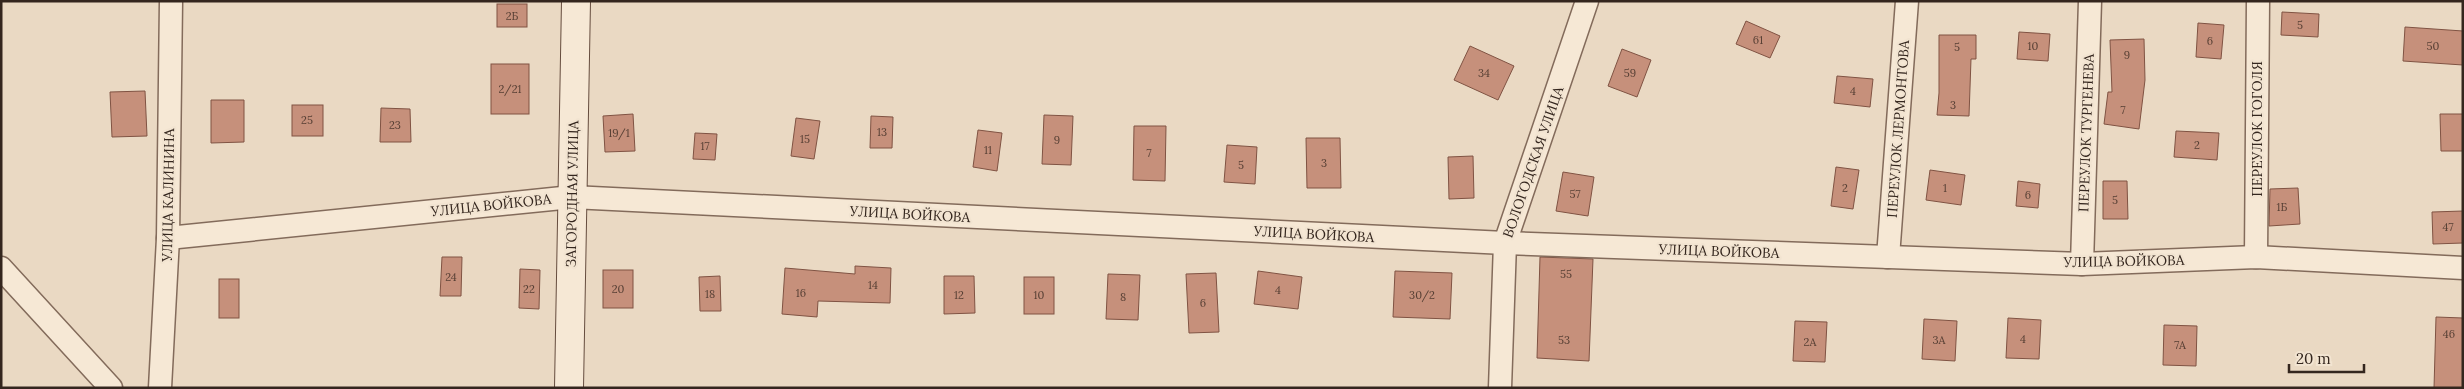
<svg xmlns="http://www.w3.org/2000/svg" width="2464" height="389" font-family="Lora,serif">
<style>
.building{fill:#c6907b;stroke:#805343}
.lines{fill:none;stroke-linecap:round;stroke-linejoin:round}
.street-casing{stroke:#836b5b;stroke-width:25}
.secondary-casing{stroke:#654c3e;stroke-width:30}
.street{stroke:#f6e8d5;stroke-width:22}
.secondary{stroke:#f6e8d5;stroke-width:28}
.labels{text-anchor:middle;stroke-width:4.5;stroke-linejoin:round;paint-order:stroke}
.number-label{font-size:11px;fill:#584035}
.street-label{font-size:14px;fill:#34261e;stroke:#f2e4d1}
</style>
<rect width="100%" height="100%" fill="#ead9c3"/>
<!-- building -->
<g class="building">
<rect x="497" y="4" width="30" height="23"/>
<path d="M2282,12L2319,14L2318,37L2281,35Z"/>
<path d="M1746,21L1780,36L1770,58L1736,44Z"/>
<path d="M2198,23L2224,25L2221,59L2196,57Z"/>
<path d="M2405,27L2463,31V65L2403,61Z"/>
<path d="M2019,32L2050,34L2048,61L2017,59Z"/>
<path d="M1939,35H1976V59H1971L1969,116L1937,115L1939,93Z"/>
<path d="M2144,39L2145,80L2139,129L2104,124L2108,92H2112L2110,40Z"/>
<path d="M1470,46L1514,66L1498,100L1454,80Z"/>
<path d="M1622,49L1651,60L1637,97L1608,86Z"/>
<rect x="491" y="64" width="38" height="50"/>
<path d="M1837,76L1873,79L1870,107L1834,103Z"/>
<path d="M145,91L147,136L112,137L110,92Z"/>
<path d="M211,100H244V142L211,143Z"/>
<rect x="292" y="105" width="31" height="31"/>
<path d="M381,108L410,109L411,142H380Z"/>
<path d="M633,114L635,151L605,152L603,116Z"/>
<path d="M2440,114H2463V151H2441Z"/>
<path d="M1044,115L1073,116L1071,165L1042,164Z"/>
<path d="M871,116L893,117L892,148H870Z"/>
<path d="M796,118L820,121L814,159L791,156Z"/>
<path d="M1134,126H1166L1165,181L1133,180Z"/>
<path d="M978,130L1002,133L997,171L973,167Z"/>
<path d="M2176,131L2219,133L2217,160L2174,157Z"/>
<path d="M695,133L717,134L715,160L693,159Z"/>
<path d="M1306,138H1340L1341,188H1307Z"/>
<path d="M1227,145L1257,147L1255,184L1224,182Z"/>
<path d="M1473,156L1474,198L1449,199L1448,157Z"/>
<path d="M1836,167L1859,170L1853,209L1831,206Z"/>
<path d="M1930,170L1965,175L1961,205L1926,200Z"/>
<path d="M1563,172L1594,177L1588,216L1556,211Z"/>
<path d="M2018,181L2040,184L2038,208L2016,206Z"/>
<path d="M2103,181H2127L2128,219H2103Z"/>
<path d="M2298,188L2300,224L2269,226L2270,189Z"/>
<path d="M2463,211V243L2433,244L2432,212Z"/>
<path d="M442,257H462L461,296H440Z"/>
<path d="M1540,257L1593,259L1589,361L1537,358Z"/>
<path d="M855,266L891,268L890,303L818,301L817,317L782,314L785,268L855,274Z"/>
<path d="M520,269L540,270L539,309L519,308Z"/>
<rect x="603" y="270" width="30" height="38"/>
<path d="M1258,271L1302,277L1298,309L1254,304Z"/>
<path d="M1395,271L1452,273L1450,319L1393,317Z"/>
<path d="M1216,273L1219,332L1189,333L1186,274Z"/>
<path d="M1108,274L1140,275L1138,320L1106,319Z"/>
<path d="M720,276L721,311H700L699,277Z"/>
<path d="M944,276H974L975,313L944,314Z"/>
<rect x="1024" y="277" width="30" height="37"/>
<rect x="219" y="279" width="20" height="39"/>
<path d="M2436,317L2463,318V388H2434Z"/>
<path d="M2008,318L2041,320L2039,359L2006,358Z"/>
<path d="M1924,319L1957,321L1955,361L1922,359Z"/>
<path d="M1795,321L1827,322L1825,362L1793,361Z"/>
<path d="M2164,325L2197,326L2196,366L2163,365Z"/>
</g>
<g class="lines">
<defs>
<g id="street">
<path d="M168,238L572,197L1505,243L2082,264L2256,257L2463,268"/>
<path d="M1888,257L1907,1"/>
<path d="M2256,257L2258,1"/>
<path d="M2082,264L2090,1"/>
<path d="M1,268L111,388"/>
<path d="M160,388L168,238L171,1"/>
<path d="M1500,388L1505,243L1587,1"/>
</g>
<path id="secondary" d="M569,388L576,1"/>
</defs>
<!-- street casing -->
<use href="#street" class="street-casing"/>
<!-- secondary casing -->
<use href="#secondary" class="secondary-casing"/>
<!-- street -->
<use href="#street" class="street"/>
<!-- secondary -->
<use href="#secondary" class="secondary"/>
</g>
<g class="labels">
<!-- number labels -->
<g class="number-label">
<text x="512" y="20">2Б</text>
<text x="2300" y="29">5</text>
<text x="1758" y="44">61</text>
<text x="2210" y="45">6</text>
<text x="2033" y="50">10</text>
<text x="2433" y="50">50</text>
<text x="1957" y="51">5</text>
<text x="2127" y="59">9</text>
<text x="1484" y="77">34</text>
<text x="1630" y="77">59</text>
<text x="510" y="93">2/21</text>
<text x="1853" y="95">4</text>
<text x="1953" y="109">3</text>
<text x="2123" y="114">7</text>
<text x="307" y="124">25</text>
<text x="395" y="129">23</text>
<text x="882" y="136">13</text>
<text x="619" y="137">19/1</text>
<text x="805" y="143">15</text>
<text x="1057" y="144">9</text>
<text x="2197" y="149">2</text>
<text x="705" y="150">17</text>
<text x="988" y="154">11</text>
<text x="1149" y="157">7</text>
<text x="1324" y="167">3</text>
<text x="1241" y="169">5</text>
<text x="1845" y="192">2</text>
<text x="1945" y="192">1</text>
<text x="1575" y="198">57</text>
<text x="2028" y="199">6</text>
<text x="2115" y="204">5</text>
<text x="2282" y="211">1Б</text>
<text x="2448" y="231">47</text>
<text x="1566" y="278">55</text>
<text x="451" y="281">24</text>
<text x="873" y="289">14</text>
<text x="529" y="293">22</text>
<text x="618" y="293">20</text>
<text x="1278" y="294">4</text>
<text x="801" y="297">16</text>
<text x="710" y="298">18</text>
<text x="959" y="299">12</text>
<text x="1039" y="299">10</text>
<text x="1422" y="299">30/2</text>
<text x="1123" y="301">8</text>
<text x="1203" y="307">6</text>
<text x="2449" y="338">46</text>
<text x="2023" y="343">4</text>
<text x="1564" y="344">53</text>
<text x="1939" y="344">3А</text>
<text x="1810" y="346">2А</text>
<text x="2180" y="349">7А</text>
</g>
<!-- street labels -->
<g class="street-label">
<text transform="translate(1898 129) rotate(-86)" y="5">ПЕРЕУЛОК ЛЕРМОНТОВА</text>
<text transform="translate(2257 129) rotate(-90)" y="5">ПЕРЕУЛОК ГОГОЛЯ</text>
<text transform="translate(2086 133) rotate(-88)" y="5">ПЕРЕУЛОК ТУРГЕНЕВА</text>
<text transform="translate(1533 162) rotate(-71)" y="5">ВОЛОГОДСКАЯ УЛИЦА</text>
<text transform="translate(572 194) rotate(-89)" y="5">ЗАГОРОДНАЯ УЛИЦА</text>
<text transform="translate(168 195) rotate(-89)" y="5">УЛИЦА КАЛИНИНА</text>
<text transform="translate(491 205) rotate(-6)" y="5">УЛИЦА ВОЙКОВА</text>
<text transform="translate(910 214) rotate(3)" y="5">УЛИЦА ВОЙКОВА</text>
<text transform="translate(1314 234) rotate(3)" y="5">УЛИЦА ВОЙКОВА</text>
<text transform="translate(1719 251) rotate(2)" y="5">УЛИЦА ВОЙКОВА</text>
<text transform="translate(2124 261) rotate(-1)" y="5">УЛИЦА ВОЙКОВА</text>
</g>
</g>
<!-- border -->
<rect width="2464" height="389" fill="none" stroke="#34261e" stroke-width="5"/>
<!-- scale -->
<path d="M2289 364v8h75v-8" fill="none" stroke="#34261e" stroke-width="2.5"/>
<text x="2296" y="364" font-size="15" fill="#34261e" stroke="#f2e4d1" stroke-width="4" paint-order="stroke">20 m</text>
</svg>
